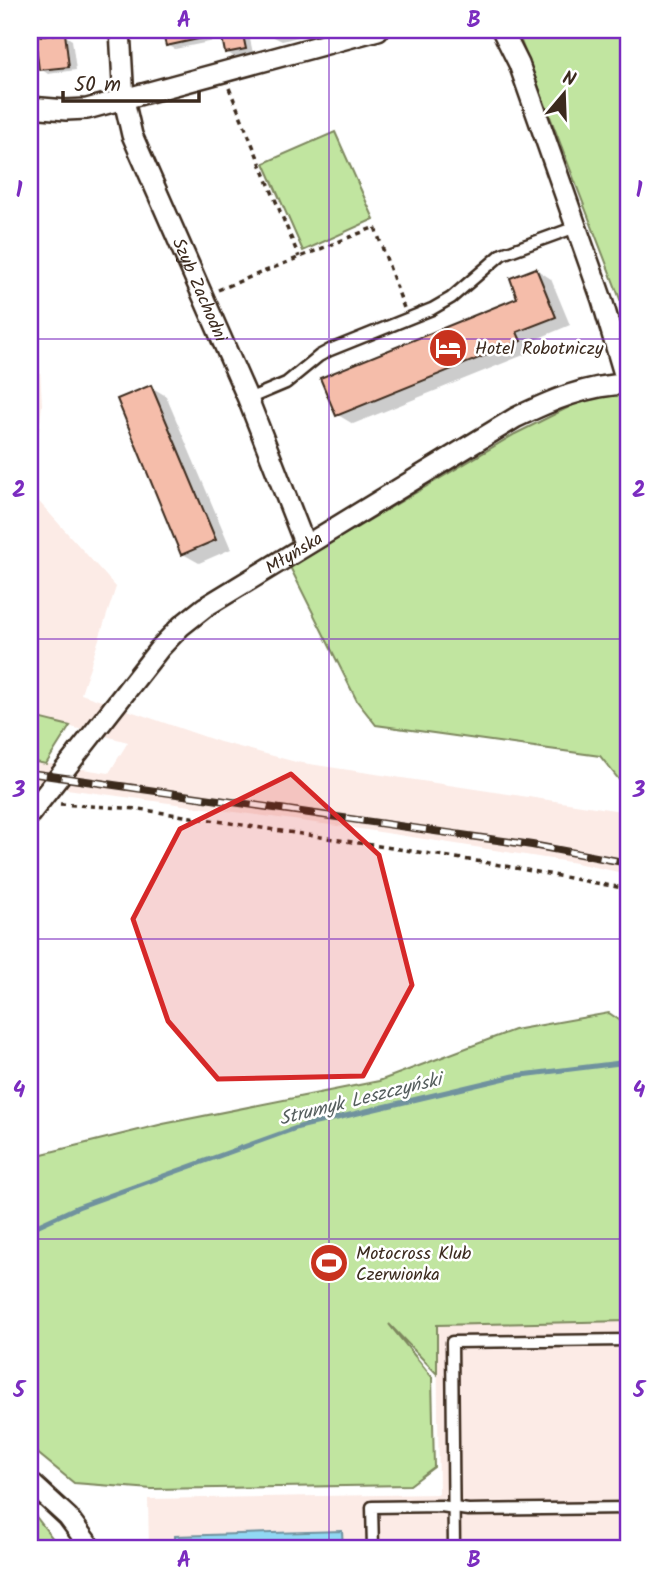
<svg xmlns="http://www.w3.org/2000/svg" width="658" height="1578" font-family="Kalam,sans-serif">
<style>
.built{fill:#fcebe6}
.green{fill:#c1e5a0;stroke:#7e885f;stroke-width:2}
.water{fill:#91d8f3;stroke:#6f929e;stroke-width:2}
.shadow{fill:#0003}
.lines{fill:none;stroke-linecap:round;stroke-linejoin:round}
.stream{stroke:#6f929e;stroke-width:5}
.building{fill:#f5bdaa;stroke:#3b2a1e;stroke-width:2}
.service-casing{stroke:#3b2a1e;stroke-width:15}
.minor-casing{stroke:#3b2a1e;stroke-width:24}
.path{stroke:#3b2a1e;stroke-width:3.5;stroke-dasharray:5 5;stroke-linecap:butt}
.service{stroke:#fff;stroke-width:10}
.minor{stroke:#fff;stroke-width:19}
.rail-casing{stroke:#3b2a1e;stroke-width:8}
.rail{stroke:#fff;stroke-width:5;stroke-dasharray:16;stroke-linecap:butt}
.marked{fill:#d62828;fill-opacity:0.2;stroke:#d62828;stroke-width:5;stroke-linejoin:round}
.grid{fill:none;stroke:#7b2cbf;stroke-width:2;stroke-opacity:0.55}
.labels{text-anchor:middle;stroke-width:5;stroke-linejoin:round;paint-order:stroke}
.street-label{font-size:18px;fill:#3b2a1e;stroke:#fff}
.poi-label{font-size:18px;fill:#3b2a1e;stroke:#fff;text-anchor:start}
.water-label{font-size:19px;font-style:italic;fill:#555e5e;stroke:#fff}
.neatline{fill:none;stroke:#7b2cbf;stroke-width:2.5}
.grid-label{font-size:23px;text-anchor:middle;font-weight:bold;fill:#7b2cbf}
</style>
<rect width="100%" height="100%" fill="#fff"/>
<filter id="ink" filterUnits="userSpaceOnUse"><feTurbulence type="fractalNoise" baseFrequency=".0143" numOctaves="2"/><feDisplacementMap in="SourceGraphic" scale="14" xChannelSelector="R" yChannelSelector="G"/><feConvolveMatrix kernelMatrix="1 2 1 2 8 2 1 2 1" color-interpolation-filters="sRGB"/></filter>
<g filter="url(#ink)">
<!-- built -->
<g class="built">
<path d="M30,187L42,405L32,494L116,587L81,694L220,742L296,762L628,812V874L576,863L367,830L30,784V761L109,773L128,742L30,716Z"/>
<path d="M628,1321V1548H149L148,1499L439,1494L437,1325Z"/>
</g>
<!-- green -->
<g class="green">
<path d="M519,30H628V320L521,41Z"/>
<path d="M335,132L374,219L303,251L264,163Z"/>
<path d="M628,392V791L600,756L376,725L357,701L290,567L515,434L593,395Z"/>
<path d="M30,716L70,726L46,764L30,761Z"/>
<path d="M609,1013L628,1026V1321L437,1325V1374L389,1324L432,1377L434,1467L410,1485L152,1489L74,1483L30,1447V1157L163,1124L379,1081L514,1030Z"/>
<path d="M30,1513L37,1518L60,1548H30Z"/>
</g>
<!-- water -->
<path class="water" d="M342,1531L343,1548H175V1536Z"/>
<!-- shadow -->
<g class="shadow">
<path d="M164,30H248L253,53L234,57L227,52L224,39L175,49L167,45Z"/>
<path d="M272,30H304L306,35L282,41L274,37Z"/>
<path d="M64,35L72,40L76,70L48,74L41,69Z"/>
<path d="M536,269L551,279L570,325L532,341L536,350L353,424L338,415L520,298Z"/>
<path d="M151,387L166,396L231,549L199,563L183,554Z"/>
</g>
<g class="lines">
<!-- stream -->
<path class="stream" d="M30,1229L78,1207L299,1127L514,1076L628,1062"/>
</g>
<!-- building -->
<g class="building">
<path d="M162,30H211L212,36L166,46Z"/>
<path d="M232,30H242L246,49L225,53L221,32Z"/>
<path d="M65,33L69,67L39,70L35,37Z"/>
<path d="M536,268L556,317L517,332L521,341L336,416L320,378L517,298L510,278Z"/>
<path d="M151,385L216,540L181,555L117,399Z"/>
</g>
<g class="lines">
<defs>
<g id="service">
<path d="M248,399L286,383L319,356L330,350L432,309L451,298L502,254L576,227"/>
<path d="M373,1548L372,1507L441,1506L468,1510L628,1508"/>
<path d="M454,1548L452,1342L628,1340"/>
</g>
<g id="minor">
<path id="s1" d="M120,30L124,100L132,135L248,399L305,545"/>
<path d="M502,30L519,64L602,300L627,384"/>
<path d="M30,107L66,110L87,109L378,30"/>
<path id="s2" d="M30,814L160,648L181,626L205,607L515,418C552,400 587,385 628,384"/>
<path d="M30,1482L68,1517L91,1548"/>
</g>
</defs>
<!-- service casing -->
<use href="#service" class="service-casing"/>
<!-- minor casing -->
<use href="#minor" class="minor-casing"/>
<!-- path -->
<g class="path">
<path d="M229,88L299,257"/>
<path d="M218,290L375,227L404,308"/>
<path d="M60,804L139,809L489,863L628,889"/>
</g>
<!-- service -->
<use href="#service" class="service"/>
<!-- minor -->
<use href="#minor" class="minor"/>
<defs>
<path id="rail" d="M30,773L532,845L628,863"/>
</defs>
<!-- rail casing -->
<use href="#rail" class="rail-casing"/>
<!-- rail -->
<use href="#rail" class="rail"/>
</g>
</g>
<!-- marked area -->
<path class="marked" d="M291,774L379,855L412,985L363,1076L218,1079L168,1021L133,919L180,829Z"/>
<!-- grid -->
<path class="grid" d="M329,30V1548M30,339H628M30,639H628M30,939H628M30,1239H628"/>
<!-- icons -->
<defs>
<symbol id="hotel-disc" viewBox="-11 -11 22 22"><circle r="9.5" fill="#c8321e" stroke="#fff"/><path d="M-6-4.5h1.5V1H6V5H4.5V3h-9V5H-6ZM-4 0a1.8 1.8 0 1 1 3.6 0ZM.5 0V-2.5h3Q6-2.5 6 0Z" fill="#fff"/></symbol>
<symbol id="stadium-disc" viewBox="-11 -11 22 22"><circle r="9.5" fill="#c8321e" stroke="#fff"/><path d="M0-5a6.5 5 0 1 0 0 10a6.5 5 0 1 0 0-10ZM-3.5-1.8h7v3.6h-7Z" fill="#fff"/></symbol>
</defs>
<g fill-rule="evenodd">
<use href="#hotel-disc" x="426" y="326" width="44" height="44"/>
<use href="#stadium-disc" x="307" y="1241" width="44" height="44"/>
</g>
<g class="labels">
<!-- street labels -->
<g class="street-label">
<text dy="6" stroke="none"><textPath href="#s1" startOffset="275">Szyb Zachodni</textPath></text>
<text dy="6" stroke="none"><textPath href="#s2" startOffset="376">Młyńska</textPath></text>
</g>
<!-- poi labels -->
<g class="poi-label">
<text x="475" y="354">Hotel Robotniczy</text>
<text x="356" y="1259">Motocross Klub<tspan x="356" dy="21">Czerwionka</tspan></text>
</g>
<!-- water labels -->
<g class="water-label">
<text transform="translate(360 1098) rotate(-14)" y="7">Strumyk Leszczyński</text>
</g>
</g>
<!-- margin -->
<rect width="658" height="1578" fill="none" stroke="#fff" stroke-width="77"/>
<!-- north arrow -->
<g transform="translate(564 94) rotate(19)" stroke="#ffffff" stroke-width="5" paint-order="stroke">
<path d="M0-5L12 26L0 18L-12 26Z" fill="#3b2a1e"/>
<text y="-10" font-size="19" font-weight="bold" text-anchor="middle" fill="#3b2a1e">N</text>
</g>
<!-- scale -->
<path d="M63 91v10h136v-10" fill="none" stroke="#3b2a1e" stroke-width="3.5"/>
<text x="74" y="91" font-size="21" fill="#3b2a1e" stroke="#ffffff" stroke-width="5" paint-order="stroke">50 m</text>
<rect x="38" y="38" width="582" height="1502" class="neatline"/>
<g class="grid-label">
<text x="184" y="27">A</text>
<text x="474" y="27">B</text>
<text x="19" y="197">1</text>
<text x="639" y="197">1</text>
<text x="19" y="497">2</text>
<text x="639" y="497">2</text>
<text x="19" y="797">3</text>
<text x="639" y="797">3</text>
<text x="19" y="1097">4</text>
<text x="639" y="1097">4</text>
<text x="19" y="1397">5</text>
<text x="639" y="1397">5</text>
<text x="184" y="1567">A</text>
<text x="474" y="1567">B</text>
</g>
</svg>
